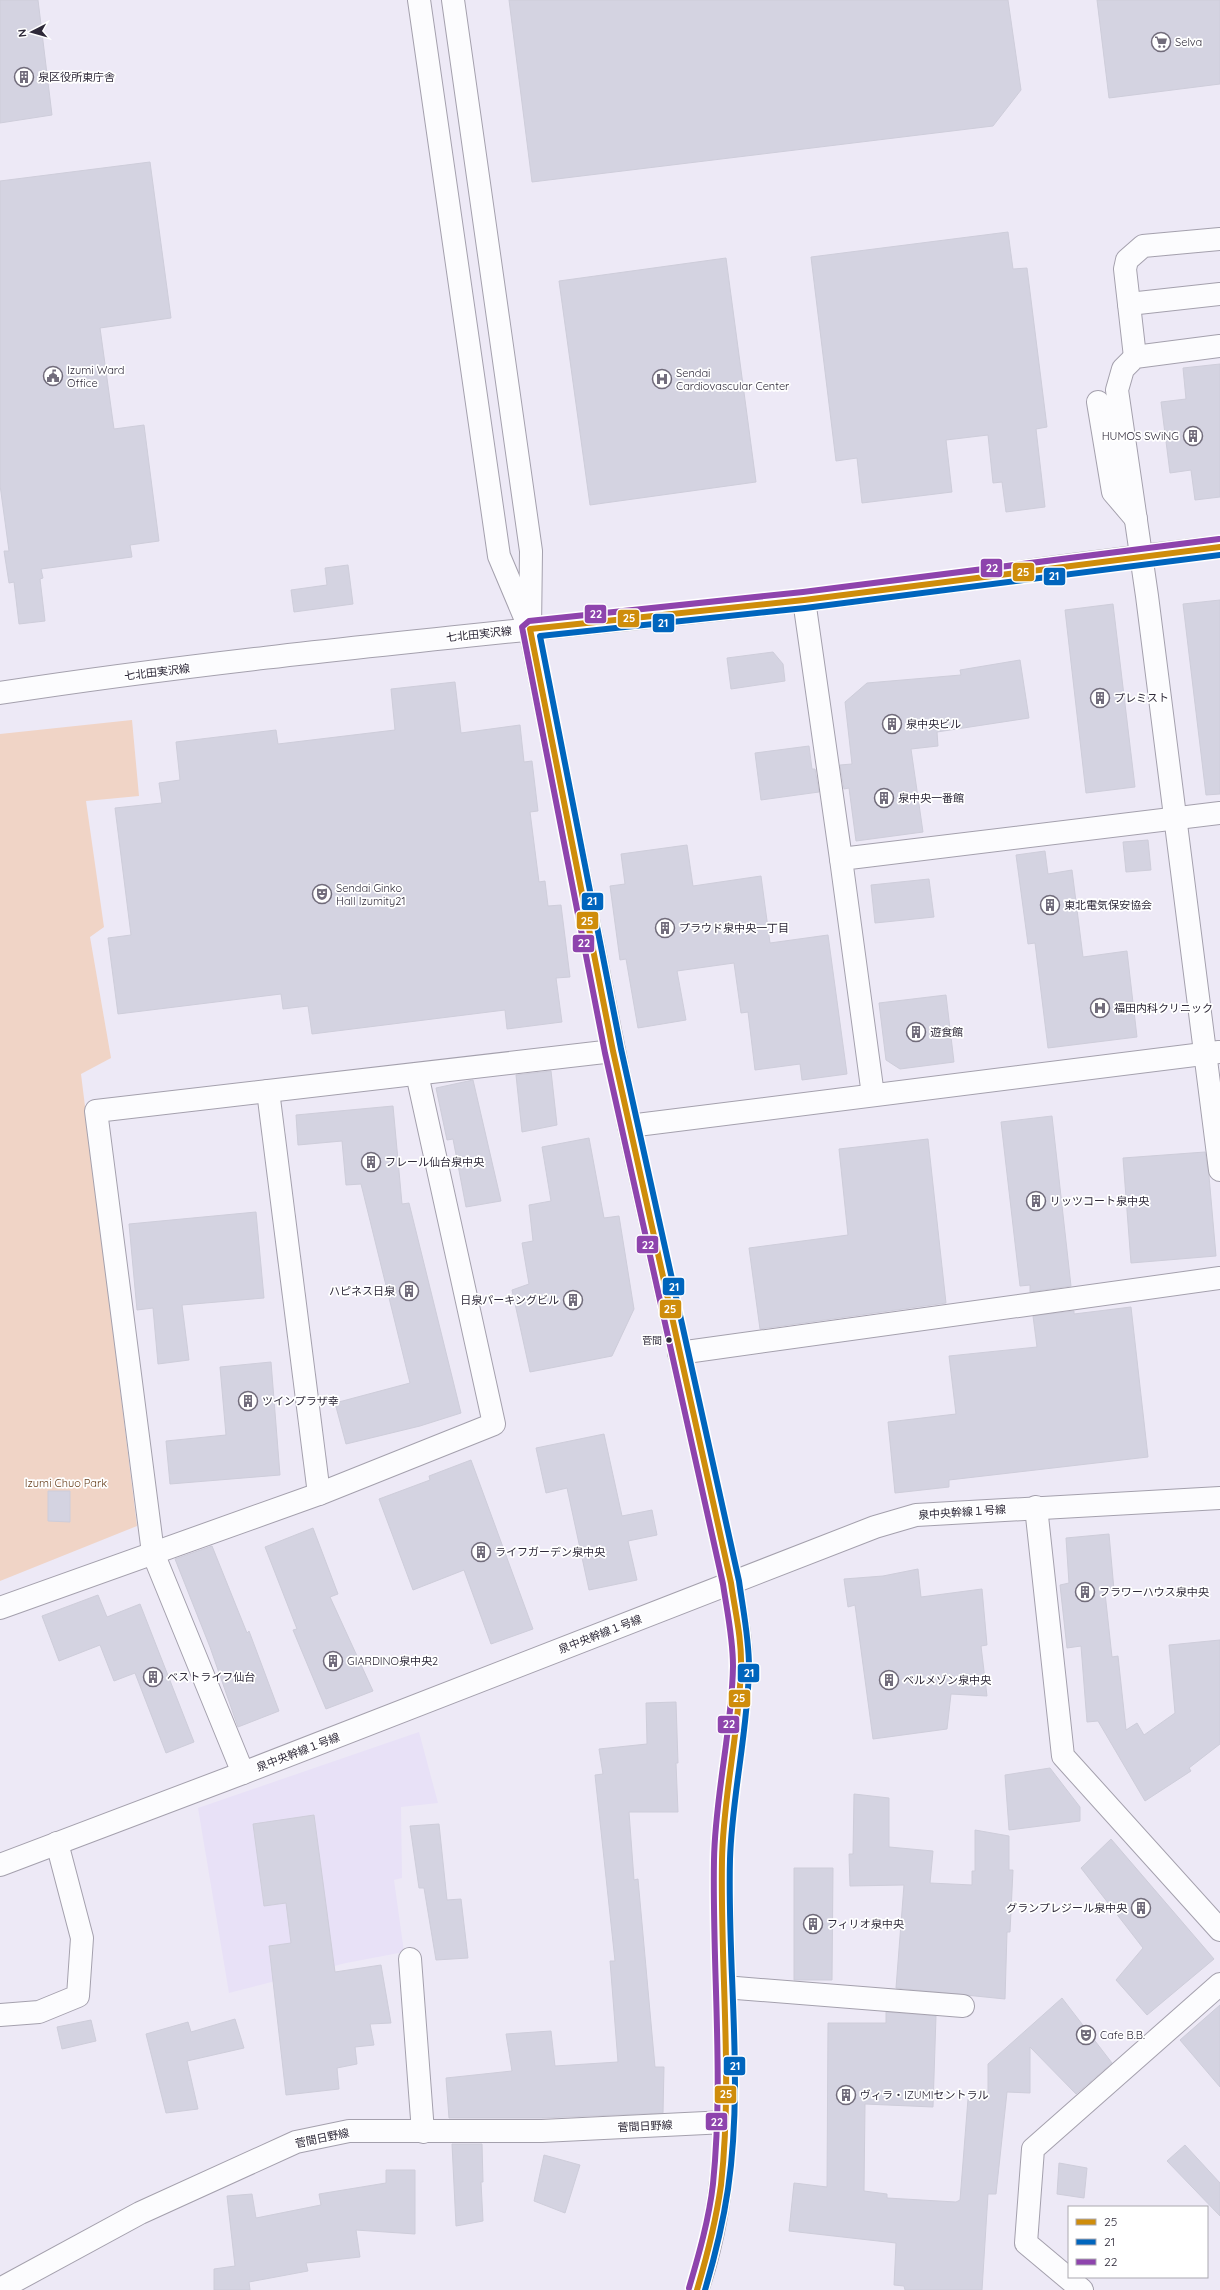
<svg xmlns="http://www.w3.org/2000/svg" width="1220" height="2290" font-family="Quicksand,'Noto Sans JP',sans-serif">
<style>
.built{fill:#e8e1f7}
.green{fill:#f0d4c6}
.building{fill:#d4d3e1;stroke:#cecdda}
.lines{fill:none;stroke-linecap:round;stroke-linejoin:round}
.minor-casing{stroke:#a4a0ad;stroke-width:24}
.minor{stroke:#fcfcfe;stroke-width:22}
.bus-1-casing{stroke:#fff;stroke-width:9}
.bus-2-casing{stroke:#fff;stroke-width:9}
.bus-3-casing{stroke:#fff;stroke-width:9}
.bus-1{stroke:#cf8d0b;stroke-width:6}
.bus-2{stroke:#0065bd;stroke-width:6}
.bus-3{stroke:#8e44ad;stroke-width:6}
.bus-dot{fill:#2e2939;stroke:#fff;stroke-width:1.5}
.labels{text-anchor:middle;stroke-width:3.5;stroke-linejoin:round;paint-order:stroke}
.bus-label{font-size:10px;fill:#2e2939;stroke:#fff;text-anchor:end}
.poi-label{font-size:11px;fill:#2e2939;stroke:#fff;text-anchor:start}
.street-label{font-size:11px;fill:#2e2939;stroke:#fff}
.park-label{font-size:11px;fill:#663e1b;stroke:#fff}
.line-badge{stroke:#fff;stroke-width:1.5}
.badge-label{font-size:11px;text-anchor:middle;font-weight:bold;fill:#fff}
</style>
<rect width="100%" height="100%" fill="#ede9f6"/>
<!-- built -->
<path class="built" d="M419,1732L438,1803L401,1807L402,1878L394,1880L404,1952L346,1963L229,1993L198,1808Z"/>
<!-- green -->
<path class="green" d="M132,720L139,796L86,801L104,927L90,937L111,1058L81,1074L137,1526L0,1581V734Z"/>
<!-- building -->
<g class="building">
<path d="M0,0H38L52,115L0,123Z"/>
<path d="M509,0H1008L1021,90L993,126L532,182Z"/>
<path d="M1097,0H1220V84L1109,98Z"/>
<path d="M150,162L171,318L100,328L114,429L144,425L159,541L130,545L132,557L41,569L43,578L40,579L45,621L19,624L14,582L9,583L4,551H9L0,485V181Z"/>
<path d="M1008,232L1013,269L1027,268L1047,427L1036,429L1045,507L1006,512L1002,482L993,483L988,435L946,440L952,492L862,503L857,458L836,461L811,257Z"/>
<path d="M726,258L756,482L590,505L559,281Z"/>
<path d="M1220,364V497L1195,500L1191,470L1170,473L1161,402L1186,399L1183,368Z"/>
<path d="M348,565L353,604L294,612L291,590L327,585L325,568Z"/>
<path d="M1220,600V794L1206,795L1183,604Z"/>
<path d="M1113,604L1135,787L1086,793L1065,610Z"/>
<path d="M773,652L783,664L785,681L731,689L727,658Z"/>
<path d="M1020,660L1029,718L937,732L938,746L911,749L923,832L856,841L849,788L844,789L840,765L852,764L845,702L867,683L961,675L960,670Z"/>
<path d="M455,682L461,733L520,725L524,762L532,761L538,811L530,812L539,882L545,881L548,906L561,905L570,977L556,978L562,1022L507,1029L505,1010L312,1034L308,1006L283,1009L281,994L118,1014L108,938L131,935L115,808L162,803L159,783L180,780L176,742L276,730L278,744L395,730L391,689Z"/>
<path d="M809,746L812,769H815L819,792L761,800L755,753Z"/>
<path d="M1148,840L1151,870L1126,872L1123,842Z"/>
<path d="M687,845L693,886L761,876L770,943L828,935L847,1074L802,1080L800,1064L755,1070L748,1012L741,1013L734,963L677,971L686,1020L638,1028L626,959L620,960L610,886L625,884L621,854Z"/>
<path d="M1045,851L1048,874L1072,870L1083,957L1127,951L1137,1037L1048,1048L1035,943L1028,944L1016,855Z"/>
<path d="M929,879L934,917L875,923L871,885Z"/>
<path d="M946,995L954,1062L900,1069L886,1060L879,1003Z"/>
<path d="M551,1071L557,1125L522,1132L516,1075Z"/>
<path d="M473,1080L501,1201L466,1207L453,1139L447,1140L436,1088Z"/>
<path d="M393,1106L402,1204L409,1203L461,1413L420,1426L346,1444L335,1403L410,1383L361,1184L346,1185L342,1141L298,1145L296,1115Z"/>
<path d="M1052,1116L1071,1286L1030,1292V1285L1020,1286L1001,1122Z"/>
<path d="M589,1138L604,1218L619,1216L634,1309L612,1356L530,1372L512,1290L529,1284L522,1243L533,1241L529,1205L551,1201L542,1147Z"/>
<path d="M928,1139L946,1303L760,1329L749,1248L848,1235L839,1149Z"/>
<path d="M1205,1152L1209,1176L1216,1256L1131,1263L1123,1158Z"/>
<path d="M256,1212L264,1298L182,1305L189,1360L158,1364L153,1308L137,1310L129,1224Z"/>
<path d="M1131,1307L1148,1457L949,1480V1487L895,1493L888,1422L956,1414L949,1356L1037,1347L1033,1316L1074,1311V1314Z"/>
<path d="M271,1362L280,1475L170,1484L166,1441L226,1435L220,1367Z"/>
<path d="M604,1434L622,1516L652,1510L657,1535L628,1541L637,1580L589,1590L567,1488L546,1493L536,1448Z"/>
<path d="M471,1460L533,1629L491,1644L464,1570L413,1590L379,1499L430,1480L429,1476Z"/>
<path d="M48,1491H70V1522L48,1521Z"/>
<path d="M313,1528L338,1594L330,1597L373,1691L326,1709L293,1630L297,1629L265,1547Z"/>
<path d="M1109,1534L1114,1590L1105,1593L1112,1657L1118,1656L1126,1730L1137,1723L1144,1735L1175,1713L1169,1645L1220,1640V1744L1189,1768L1191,1771L1145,1801L1098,1721L1087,1722L1081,1646L1067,1648L1060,1585L1069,1583L1066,1538Z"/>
<path d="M212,1546L247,1633L249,1631L279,1711L238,1727L210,1647L175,1559Z"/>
<path d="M918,1569L921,1597L982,1589L987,1645L981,1646L987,1696L951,1694L947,1729L873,1739L855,1605L848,1607L844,1579L883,1576Z"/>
<path d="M98,1595L107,1617L140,1604L194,1742L166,1753L135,1673L114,1681L100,1645L59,1661L42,1616Z"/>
<path d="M676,1702L678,1763H676L678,1812H629L634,1880L638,1879L655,2067H664L663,2113L542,2118H449L446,2078L512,2071L506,2034L551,2031L555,2066L618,2062L610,1961H615L595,1775L603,1774L599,1749L647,1744L646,1703Z"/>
<path d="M1050,1768L1080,1807V1821L1009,1830L1005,1775Z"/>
<path d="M854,1794L889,1798V1847L933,1851L930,1883L972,1885V1871H975V1830L1009,1836V1870H1013L1010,1932H1007L1005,1999L896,1988L904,1885L850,1886L849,1854H853Z"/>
<path d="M314,1815L335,1972L381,1965L391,2023L370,2024L374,2045L355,2047L357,2064L337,2068L339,2089L286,2095L269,1946L291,1943L286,1903L264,1906L253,1824Z"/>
<path d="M439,1824L447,1900L461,1899L468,1958L436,1960L424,1888H419L410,1826Z"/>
<path d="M1111,1839L1214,1959L1147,2015L1116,1980L1143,1948L1081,1868Z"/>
<path d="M794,1868H833L832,1980H794Z"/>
<path d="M1062,1998L1112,2063L1076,2094L1030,2047V2093L1007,2092L996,2194H988L982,2290H905L904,2286L894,2285L896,2243L789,2231L794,2183L827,2187L828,2023H886V2012L936,2016L933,2107L865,2104L864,2191L887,2194V2198L956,2202L960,2200L968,2099L988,2101V2064Z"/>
<path d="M1220,2005V2087L1180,2040Z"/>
<path d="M235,2019L244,2048L187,2061L198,2109L166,2113L146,2034L188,2022L191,2032Z"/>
<path d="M91,2020L96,2041L62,2049L57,2027Z"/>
<path d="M452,2144H482L483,2182H481L483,2221L456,2226Z"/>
<path d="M1185,2145L1220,2183V2216L1167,2161Z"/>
<path d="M544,2155L580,2165L565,2213L534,2201Z"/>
<path d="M1059,2163L1087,2168L1084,2198L1057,2194Z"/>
<path d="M386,2170H415V2234L356,2230L360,2257L306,2263L308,2271L249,2282L250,2290H214V2269L235,2266L227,2196L252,2194L256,2218L321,2205L319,2194L386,2183Z"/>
</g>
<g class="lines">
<defs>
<g id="minor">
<path d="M419,0L499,556L526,620"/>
<path d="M453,0L531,551L530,629L542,689L629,1126L731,1583C735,1611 742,1640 741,1668C740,1732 723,1796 722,1860C720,2000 744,2157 697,2290"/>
<path d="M1129,304L1220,294"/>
<path d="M1220,346L1135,357L1123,369L1117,390L1147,596L1220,1170"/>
<path d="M1135,357L1125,269L1127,260L1143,246L1220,239"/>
<path d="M1098,402L1113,492L1136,519"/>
<path d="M804,600L841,859"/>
<path d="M0,693C267,652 536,631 803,600C942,584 1081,562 1220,547"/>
<path d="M268,1091L319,1494"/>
<path d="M873,1095L841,859L1220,813"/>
<path d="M629,1126L1219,1052"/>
<path d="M679,1353L1220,1278"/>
<path d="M1036,1507L1063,1756L1220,1930"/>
<path d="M0,1608L319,1494L494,1424L417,1074"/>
<path d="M243,1773L153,1553L96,1111L613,1051"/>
<path d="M0,1865L243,1773L875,1527L916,1515L1220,1498"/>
<path d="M410,1959L423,2132"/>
<path d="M724,1987L963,2006"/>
<path d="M0,2015L39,2012L78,1996L82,1938L57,1843"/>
<path d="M0,2289L140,2213L296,2142L349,2131H542L726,2122"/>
<path d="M1082,2290L1026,2243L1033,2149L1220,1984"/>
</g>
</defs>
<!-- minor casing -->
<use href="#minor" class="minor-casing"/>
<!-- minor -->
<use href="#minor" class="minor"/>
<defs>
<path id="bus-1" d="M697,2290C707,2256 716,2221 721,2185C733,2077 720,1969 722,1860C723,1796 739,1733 741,1668C742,1639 735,1611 731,1583L613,1051L530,629L804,600L1220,547"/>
<path id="bus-2" d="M705,2290C715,2256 723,2223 728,2189C744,2080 727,1969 730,1859C732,1795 748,1731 749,1667C749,1638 743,1610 739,1581L621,1049L540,636L805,608L1220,555"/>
<path id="bus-3" d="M689,2288C699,2254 709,2219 713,2184C724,2076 712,1968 714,1860C715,1795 732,1731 733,1666C733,1638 727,1611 723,1584L605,1053L522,627L529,621L803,592L1219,539"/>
</defs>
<!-- bus-1 casing -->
<use href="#bus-1" class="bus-1-casing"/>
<!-- bus-2 casing -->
<use href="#bus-2" class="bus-2-casing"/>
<!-- bus-3 casing -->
<use href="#bus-3" class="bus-3-casing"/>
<!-- bus-1 -->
<use href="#bus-1" class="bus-1"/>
<!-- bus-2 -->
<use href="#bus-2" class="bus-2"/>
<!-- bus-3 -->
<use href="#bus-3" class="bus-3"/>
</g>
<!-- icons -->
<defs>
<symbol id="supermarket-ring" viewBox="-11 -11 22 22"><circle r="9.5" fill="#fff" stroke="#716c7b" stroke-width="1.5"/><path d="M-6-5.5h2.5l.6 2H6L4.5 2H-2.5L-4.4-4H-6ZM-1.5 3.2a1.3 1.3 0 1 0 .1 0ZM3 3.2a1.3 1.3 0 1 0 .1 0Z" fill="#716c7b"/></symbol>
<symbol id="building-ring" viewBox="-11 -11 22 22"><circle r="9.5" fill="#fff" stroke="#716c7b" stroke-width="1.5"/><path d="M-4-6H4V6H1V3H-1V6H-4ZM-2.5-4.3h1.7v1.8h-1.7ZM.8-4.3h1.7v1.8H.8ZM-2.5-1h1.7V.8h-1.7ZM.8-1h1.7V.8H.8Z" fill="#716c7b"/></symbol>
<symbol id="civic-ring" viewBox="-11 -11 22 22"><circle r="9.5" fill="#fff" stroke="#716c7b" stroke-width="1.5"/><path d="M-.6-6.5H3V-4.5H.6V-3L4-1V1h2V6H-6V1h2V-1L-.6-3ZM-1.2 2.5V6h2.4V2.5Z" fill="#716c7b"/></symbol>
<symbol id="hospital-ring" viewBox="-11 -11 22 22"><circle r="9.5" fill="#fff" stroke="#716c7b" stroke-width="1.5"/><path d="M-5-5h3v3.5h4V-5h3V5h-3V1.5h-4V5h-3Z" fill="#716c7b"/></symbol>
<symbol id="theatre-ring" viewBox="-11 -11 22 22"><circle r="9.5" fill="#fff" stroke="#716c7b" stroke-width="1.5"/><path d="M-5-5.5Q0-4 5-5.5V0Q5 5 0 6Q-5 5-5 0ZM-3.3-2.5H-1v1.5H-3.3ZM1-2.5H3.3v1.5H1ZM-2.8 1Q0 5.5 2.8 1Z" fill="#716c7b"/></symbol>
</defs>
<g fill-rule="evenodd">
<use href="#supermarket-ring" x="1150" y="31" width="22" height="22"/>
<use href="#building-ring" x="13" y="66" width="22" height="22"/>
<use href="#civic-ring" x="42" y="365" width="22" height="22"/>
<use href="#hospital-ring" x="651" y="368" width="22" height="22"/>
<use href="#building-ring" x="1182" y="425" width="22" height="22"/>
<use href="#building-ring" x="1089" y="687" width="22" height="22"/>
<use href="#building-ring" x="881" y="713" width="22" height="22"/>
<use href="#building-ring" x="873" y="787" width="22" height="22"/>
<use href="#theatre-ring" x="311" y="883" width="22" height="22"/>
<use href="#building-ring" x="1039" y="894" width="22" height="22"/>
<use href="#building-ring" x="654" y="917" width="22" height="22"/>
<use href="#hospital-ring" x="1089" y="997" width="22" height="22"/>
<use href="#building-ring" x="905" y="1021" width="22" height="22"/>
<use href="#building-ring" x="360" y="1151" width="22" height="22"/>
<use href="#building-ring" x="1025" y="1190" width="22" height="22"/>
<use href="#building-ring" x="398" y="1280" width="22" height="22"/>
<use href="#building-ring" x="562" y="1289" width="22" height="22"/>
<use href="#building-ring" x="237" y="1390" width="22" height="22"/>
<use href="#building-ring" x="470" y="1541" width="22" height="22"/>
<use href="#building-ring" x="1074" y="1581" width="22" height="22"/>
<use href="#building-ring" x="322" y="1650" width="22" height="22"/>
<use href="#building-ring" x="142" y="1666" width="22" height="22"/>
<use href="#building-ring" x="878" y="1669" width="22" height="22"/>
<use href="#building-ring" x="1130" y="1897" width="22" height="22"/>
<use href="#building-ring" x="802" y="1913" width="22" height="22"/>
<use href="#theatre-ring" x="1075" y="2024" width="22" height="22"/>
<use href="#building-ring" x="835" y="2084" width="22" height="22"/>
</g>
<!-- markers -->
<circle class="bus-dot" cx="669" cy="1340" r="3.5"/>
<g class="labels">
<!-- bus labels -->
<g class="bus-label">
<text x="662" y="1344">菅間</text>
</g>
<!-- poi labels -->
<g class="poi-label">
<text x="1175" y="46">Selva</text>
<text x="38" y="81">泉区役所東庁舎</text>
<text x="67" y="374">Izumi Ward<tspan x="67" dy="13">Office</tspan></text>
<text x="676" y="377">Sendai<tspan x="676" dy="13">Cardiovascular Center</tspan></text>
<text x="1179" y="440" text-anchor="end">HUMOS SWiNG</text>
<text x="1114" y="702">プレミスト</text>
<text x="906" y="728">泉中央ビル</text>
<text x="898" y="802">泉中央一番館</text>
<text x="336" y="892">Sendai Ginko<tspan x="336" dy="13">Hall Izumity21</tspan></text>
<text x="1064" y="909">東北電気保安協会</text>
<text x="679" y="932">プラウド泉中央一丁目</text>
<text x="1114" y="1012">福田内科クリニック</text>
<text x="930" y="1036">遊食館</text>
<text x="385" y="1166">フレール仙台泉中央</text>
<text x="1050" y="1205">リッツコート泉中央</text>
<text x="395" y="1295" text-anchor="end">ハピネス日泉</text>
<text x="559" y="1304" text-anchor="end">日泉パーキングビル</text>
<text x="262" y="1405">ツインプラザ幸</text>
<text x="495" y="1556">ライフガーデン泉中央</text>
<text x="1099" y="1596">フラワーハウス泉中央</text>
<text x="347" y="1665">GIARDINO泉中央2</text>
<text x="167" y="1681">ベストライフ仙台</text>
<text x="903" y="1684">ベルメゾン泉中央</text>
<text x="1127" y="1912" text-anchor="end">グランプレジール泉中央</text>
<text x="827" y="1928">フィリオ泉中央</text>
<text x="1100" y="2039">Cafe B.B.</text>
<text x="860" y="2099">ヴィラ・IZUMIセントラル</text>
</g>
<!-- street labels -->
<g class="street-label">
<text transform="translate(479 634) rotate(-6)" y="4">七北田実沢線</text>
<text transform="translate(157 672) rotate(-7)" y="4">七北田実沢線</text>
<text transform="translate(962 1512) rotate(-4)" y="4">泉中央幹線１号線</text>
<text transform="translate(600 1634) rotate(-21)" y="4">泉中央幹線１号線</text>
<text transform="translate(298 1752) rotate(-21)" y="4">泉中央幹線１号線</text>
<text transform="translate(645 2126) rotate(-3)" y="4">菅間日野線</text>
<text transform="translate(322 2138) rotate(-12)" y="4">菅間日野線</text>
</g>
<!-- park labels -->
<g class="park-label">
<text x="66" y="1487">Izumi Chuo Park</text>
</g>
</g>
<g class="line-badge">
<rect x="980" y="558" width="23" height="20" rx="4" fill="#8e44ad"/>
<rect x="1012" y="562" width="23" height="20" rx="4" fill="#cf8d0b"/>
<rect x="1043" y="567" width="23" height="19" rx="4" fill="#0065bd"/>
<rect x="584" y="604" width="23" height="20" rx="4" fill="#8e44ad"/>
<rect x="617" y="609" width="23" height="19" rx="4" fill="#cf8d0b"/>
<rect x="652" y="613" width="23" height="20" rx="4" fill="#0065bd"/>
<rect x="581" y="892" width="23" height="19" rx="4" fill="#0065bd"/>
<rect x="576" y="911" width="23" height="19" rx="4" fill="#cf8d0b"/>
<rect x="572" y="934" width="23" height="19" rx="4" fill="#8e44ad"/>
<rect x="636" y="1235" width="23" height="19" rx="4" fill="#8e44ad"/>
<rect x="662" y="1277" width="23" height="19" rx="4" fill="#0065bd"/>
<rect x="659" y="1299" width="23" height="20" rx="4" fill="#cf8d0b"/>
<rect x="737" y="1663" width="23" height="20" rx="4" fill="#0065bd"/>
<rect x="728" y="1689" width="23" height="19" rx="4" fill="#cf8d0b"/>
<rect x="717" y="1715" width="23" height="19" rx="4" fill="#8e44ad"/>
<rect x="723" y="2056" width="23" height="20" rx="4" fill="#0065bd"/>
<rect x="714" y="2085" width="23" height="19" rx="4" fill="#cf8d0b"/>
<rect x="705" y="2112" width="23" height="19" rx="4" fill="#8e44ad"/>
</g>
<g class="badge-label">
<text x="992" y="572">22</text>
<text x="1023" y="576">25</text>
<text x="1054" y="580">21</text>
<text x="596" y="618">22</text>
<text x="629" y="622">25</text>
<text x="663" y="627">21</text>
<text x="592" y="905">21</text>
<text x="587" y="925">25</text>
<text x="584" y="947">22</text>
<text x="648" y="1249">22</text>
<text x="674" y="1291">21</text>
<text x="670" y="1313">25</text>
<text x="749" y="1677">21</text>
<text x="739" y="1702">25</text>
<text x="729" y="1728">22</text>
<text x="735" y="2070">21</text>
<text x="726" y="2098">25</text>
<text x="717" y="2126">22</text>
</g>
<!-- legend -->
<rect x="1068" y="2206" width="140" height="72" fill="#ffffff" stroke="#aba9b0"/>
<rect x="1076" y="2219" width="20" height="6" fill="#cf8d0b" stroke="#aba9b0"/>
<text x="1104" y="2226" font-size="12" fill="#2e2939">25</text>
<rect x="1076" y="2239" width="20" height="6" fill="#0065bd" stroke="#aba9b0"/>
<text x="1104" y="2246" font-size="12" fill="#2e2939">21</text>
<rect x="1076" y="2259" width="20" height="6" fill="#8e44ad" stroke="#aba9b0"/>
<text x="1104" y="2266" font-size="12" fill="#2e2939">22</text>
<!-- north arrow -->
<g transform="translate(32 32) rotate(264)" stroke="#ffffff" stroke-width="3" paint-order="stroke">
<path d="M0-3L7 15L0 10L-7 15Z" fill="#2e2939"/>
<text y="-6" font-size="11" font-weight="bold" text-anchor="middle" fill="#2e2939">N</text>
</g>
</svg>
